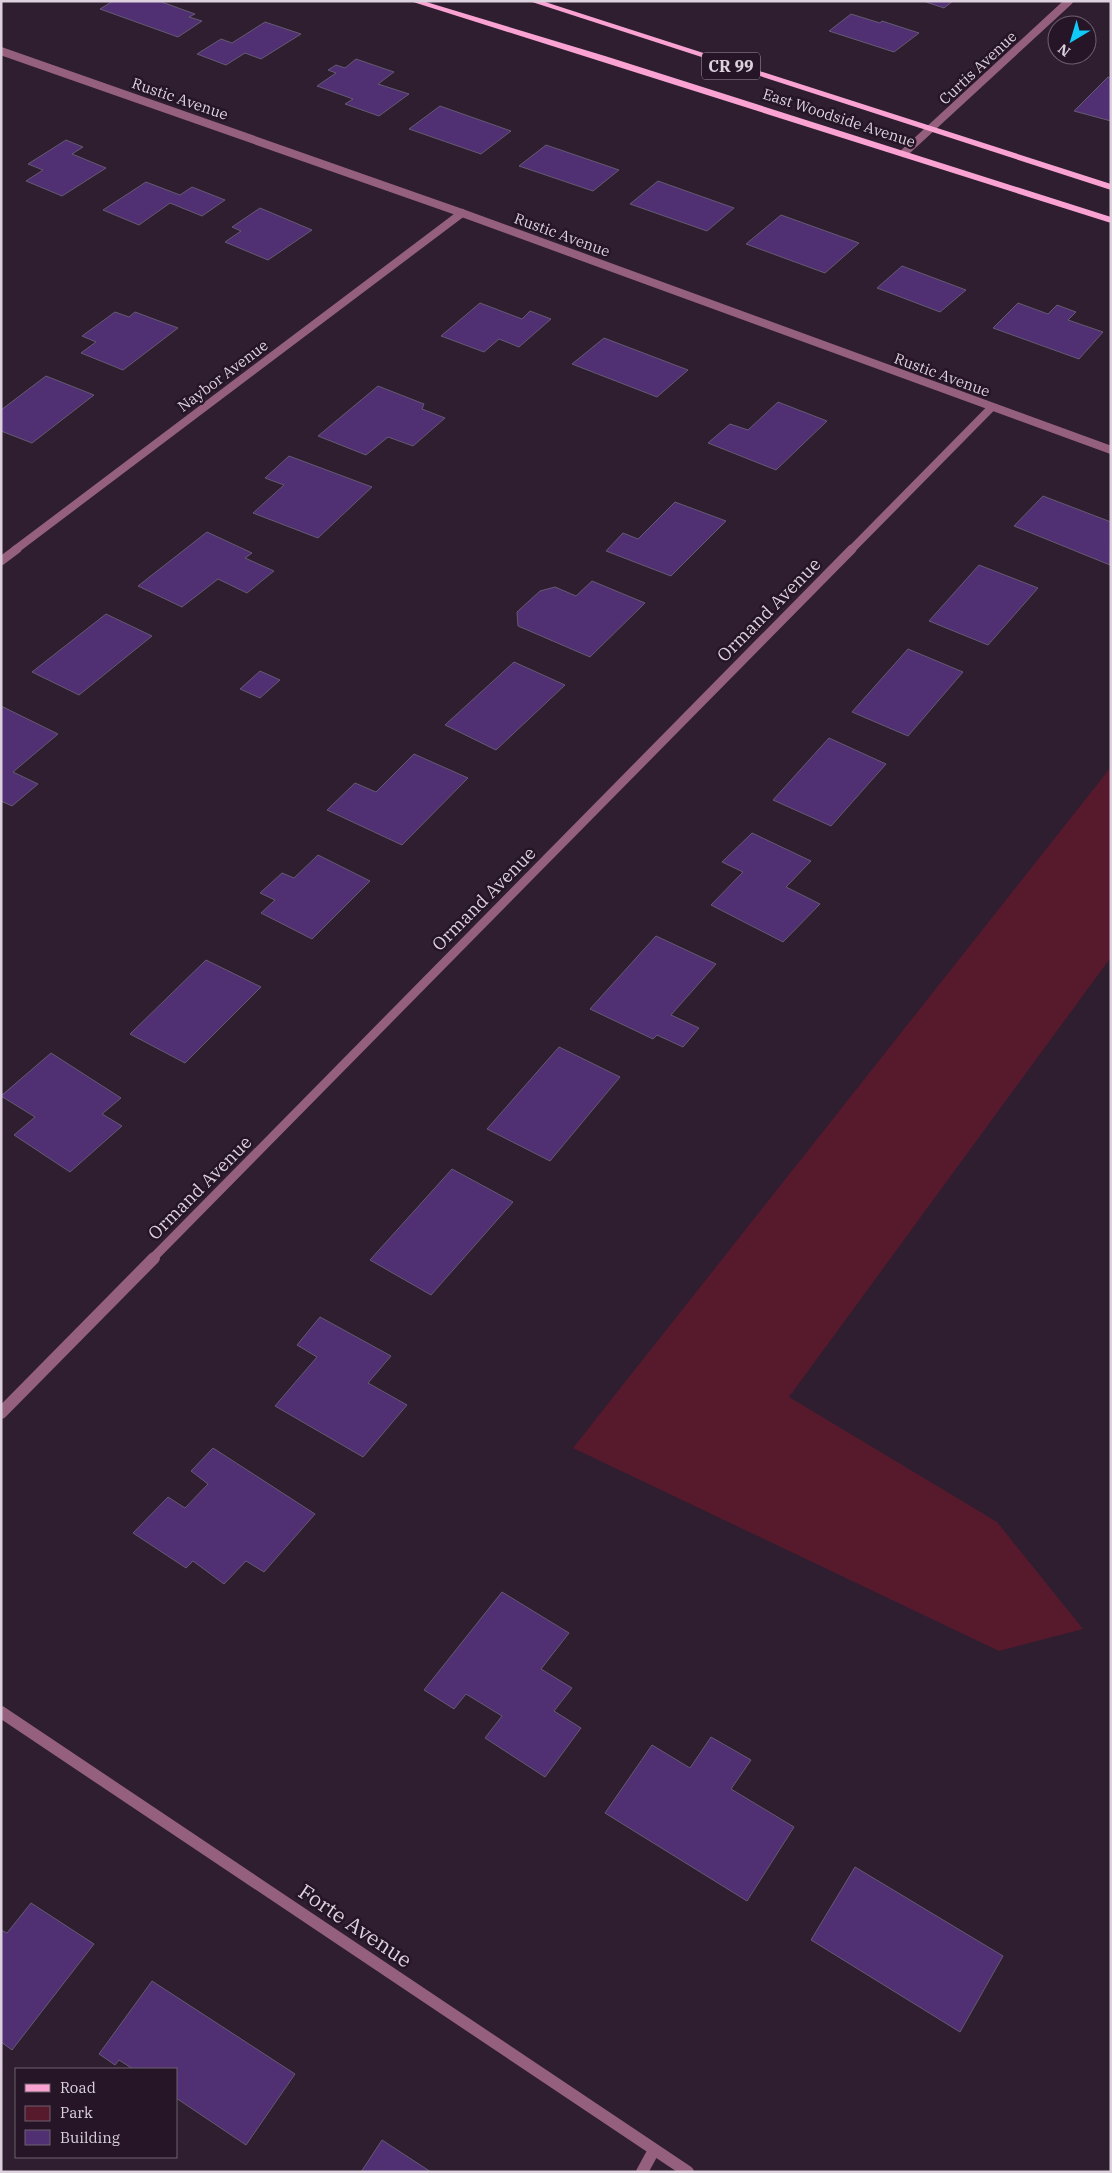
<svg xmlns="http://www.w3.org/2000/svg" width="1112" height="2173" font-family="'IBM Plex Serif',serif">
<style>
.green{fill:#561a2c}
.building{fill:#512f73;stroke:#645a71}
.lines{fill:none;stroke-linecap:round;stroke-linejoin:round}
.minor-far2{stroke:#95607d;stroke-width:8}
.minor-far1{stroke:#95607d;stroke-width:9}
.minor{stroke:#95607d;stroke-width:12}
.primary{fill:#faa3d3;fill-rule:evenodd}
.labels{text-anchor:middle;stroke-width:5;stroke-linejoin:round;paint-order:stroke}
.far-street-label{font-size:15px;fill:#ddd1dd;stroke:#251526}
.shield{fill:#251526;stroke:#a699a6;stroke-width:1}
.shield-label{font-size:16px;font-weight:bold;fill:#ddd1dd}
.street-label{font-size:18px;fill:#ddd1dd;stroke:#251526}
.near-street-label{font-size:21px;fill:#ddd1dd;stroke:#251526}
</style>
<rect width="100%" height="100%" fill="#2f1e30"/>
<!-- green -->
<path class="green" d="M1111,767V957L789,1397L997,1522L1083,1629L999,1651L573,1448Z"/>
<!-- building -->
<g class="building">
<path d="M113,1H159L195,14L189,17L202,21L178,37L100,9Z"/>
<path d="M923,1H953L944,8Z"/>
<path d="M851,14L880,23L882,21L919,33L894,52L829,31Z"/>
<path d="M265,22L301,34L261,59L245,53L226,65L197,54L221,39L232,43Z"/>
<path d="M356,59L394,72L378,84L409,94L379,116L345,104L353,99L317,86L336,73L328,70L336,65L345,68Z"/>
<path d="M1108,77L1111,78V121L1074,111Z"/>
<path d="M440,106L511,131L481,154L409,129Z"/>
<path d="M66,140L83,147L72,154L106,168L62,196L26,181L43,170L28,164Z"/>
<path d="M546,145L619,170L593,191L519,166Z"/>
<path d="M658,181L734,208L707,231L630,204Z"/>
<path d="M146,182L180,195L192,187L225,200L202,216L170,203L139,225L103,210Z"/>
<path d="M260,208L312,230L268,260L225,242L241,231L232,227Z"/>
<path d="M781,215L859,243L825,273L746,244Z"/>
<path d="M902,266L966,290L940,312L877,288Z"/>
<path d="M480,303L522,319L530,311L551,319L519,347L499,339L484,352L441,336Z"/>
<path d="M1018,303L1048,314L1057,305L1076,312L1068,320L1103,332L1079,359L993,328Z"/>
<path d="M115,312L129,317L135,312L178,328L123,370L81,353L96,342L82,336Z"/>
<path d="M604,338L688,370L657,397L572,364Z"/>
<path d="M46,376L94,395L32,443L1,431V410Z"/>
<path d="M378,386L424,404L422,409L445,418L413,446L388,437L366,455L318,436Z"/>
<path d="M778,402L827,421L776,470L708,443L730,424L748,430Z"/>
<path d="M289,456L372,487L318,538L253,513L284,485L265,478Z"/>
<path d="M1043,496L1111,522L1110,565L1014,526Z"/>
<path d="M675,502L726,521L671,576L606,551L623,533L638,539Z"/>
<path d="M207,532L252,553L245,558L274,571L247,593L218,579L182,607L138,586Z"/>
<path d="M979,565L1038,588L988,645L929,621Z"/>
<path d="M592,581L645,603L590,657L518,626L517,612L540,591L555,587L576,596Z"/>
<path d="M106,614L152,636L79,695L32,672Z"/>
<path d="M908,649L963,672L908,736L852,712Z"/>
<path d="M514,662L565,685L496,750L445,725Z"/>
<path d="M260,671L280,680L260,698L240,689Z"/>
<path d="M1,706L58,734L13,772L38,784L12,806L1,801Z"/>
<path d="M829,738L886,764L831,826L773,800Z"/>
<path d="M414,754L468,778L402,845L327,810L355,783L376,792Z"/>
<path d="M752,833L811,861L786,887L820,904L783,942L711,905L743,872L722,862Z"/>
<path d="M318,855L370,881L312,939L261,913L275,900L260,893L282,873L294,878Z"/>
<path d="M656,936L716,964L671,1015L699,1028L683,1047L657,1035L653,1039L590,1009Z"/>
<path d="M206,960L261,987L185,1063L130,1034Z"/>
<path d="M559,1047L620,1077L550,1161L487,1129Z"/>
<path d="M51,1053L121,1098L102,1114L122,1126L70,1172L14,1135L35,1117L1,1096Z"/>
<path d="M452,1169L513,1202L431,1295L370,1260Z"/>
<path d="M320,1317L391,1356L368,1383L407,1405L363,1457L275,1406L317,1357L297,1345Z"/>
<path d="M213,1448L315,1514L264,1572L246,1561L224,1584L193,1561L186,1568L133,1533L168,1497L185,1508L208,1484L191,1471Z"/>
<path d="M502,1592L569,1633L541,1669L572,1688L554,1711L581,1728L545,1777L485,1738L502,1716L466,1694L454,1709L424,1690Z"/>
<path d="M711,1737L751,1760L731,1789L794,1827L747,1901L605,1813L652,1745L690,1768Z"/>
<path d="M855,1867L1003,1956L960,2032L811,1940Z"/>
<path d="M31,1903L94,1944L12,2050L1,2042V1930L7,1933Z"/>
<path d="M152,1981L295,2074L246,2145L176,2098V2069H133L119,2060L115,2065L99,2054Z"/>
<path d="M382,2140L431,2172H361Z"/>
</g>
<g class="lines">
<!-- minor-far2 -->
<g class="minor-far2">
<path d="M1,51L462,213L1111,450"/>
<path d="M904,153L1069,1"/>
<path d="M15,550L462,213"/>
<path d="M851,550L991,408"/>
</g>
<!-- minor-far1 -->
<g class="minor-far1">
<path d="M1,561L17,549"/>
<path d="M152,1259L852,549"/>
</g>
<!-- minor -->
<g class="minor">
<path d="M1,1413L154,1258"/>
<path d="M1,1712L688,2172"/>
<path d="M642,2172L654,2150"/>
</g>
<!-- primary -->
<g class="primary">
<path d="M410,1H423L605,56L1111,217V223Z"/>
<path d="M529,1H542L1111,184V190Z"/>
</g>
</g>
<g class="labels">
<!-- far-street labels -->
<g class="far-street-label">
<text transform="translate(978 68) rotate(-43)" y="5">Curtis Avenue</text>
<text transform="translate(180 99) rotate(19)" y="5">Rustic Avenue</text>
<text transform="translate(839 118) rotate(18)" y="5">East Woodside Avenue</text>
<text transform="translate(562 235) rotate(20)" y="5">Rustic Avenue</text>
<text transform="translate(942 375) rotate(20)" y="5">Rustic Avenue</text>
<text transform="translate(223 376) rotate(-37)" y="5">Naybor Avenue</text>
</g>
<!-- shield labels -->
<rect class="shield" x="702" y="52.5" width="58" height="27" rx="4"/>
<g class="shield-label">
<text x="731" y="72">CR 99</text>
</g>
<!-- street labels -->
<g class="street-label">
<text transform="translate(769 610) rotate(-45)" y="6">Ormand Avenue</text>
<text transform="translate(484 899) rotate(-45)" y="6">Ormand Avenue</text>
<text transform="translate(200 1188) rotate(-45)" y="6">Ormand Avenue</text>
</g>
<!-- near-street labels -->
<g class="near-street-label">
<text transform="translate(355 1926) rotate(34)" y="7">Forte Avenue</text>
</g>
</g>
<!-- border -->
<rect width="1112" height="2173" fill="none" stroke="#ddd1dd" stroke-width="5"/>
<!-- legend -->
<rect x="15" y="2068" width="162" height="90" fill="#251526" stroke="#6f606f"/>
<rect x="25" y="2084" width="25" height="8" fill="#faa3d3" stroke="#6f606f"/>
<text x="60" y="2093" font-size="15" fill="#ddd1dd">Road</text>
<rect x="25" y="2106" width="25" height="15" fill="#561a2c" stroke="#6f606f"/>
<text x="60" y="2118" font-size="15" fill="#ddd1dd">Park</text>
<rect x="25" y="2130" width="25" height="15" fill="#512f73" stroke="#6f606f"/>
<text x="60" y="2143" font-size="15" fill="#ddd1dd">Building</text>
<!-- north arrow -->
<g transform="translate(1072 40) rotate(218)"><circle r="24" fill="#251526" stroke="#6f606f"/>
<path d="M0-4L9 19L0 12L-9 19Z" fill="#10cafa"/>
<text y="-8" font-size="14" font-weight="bold" text-anchor="middle" fill="#ddd1dd">N</text>
</g>
</svg>
